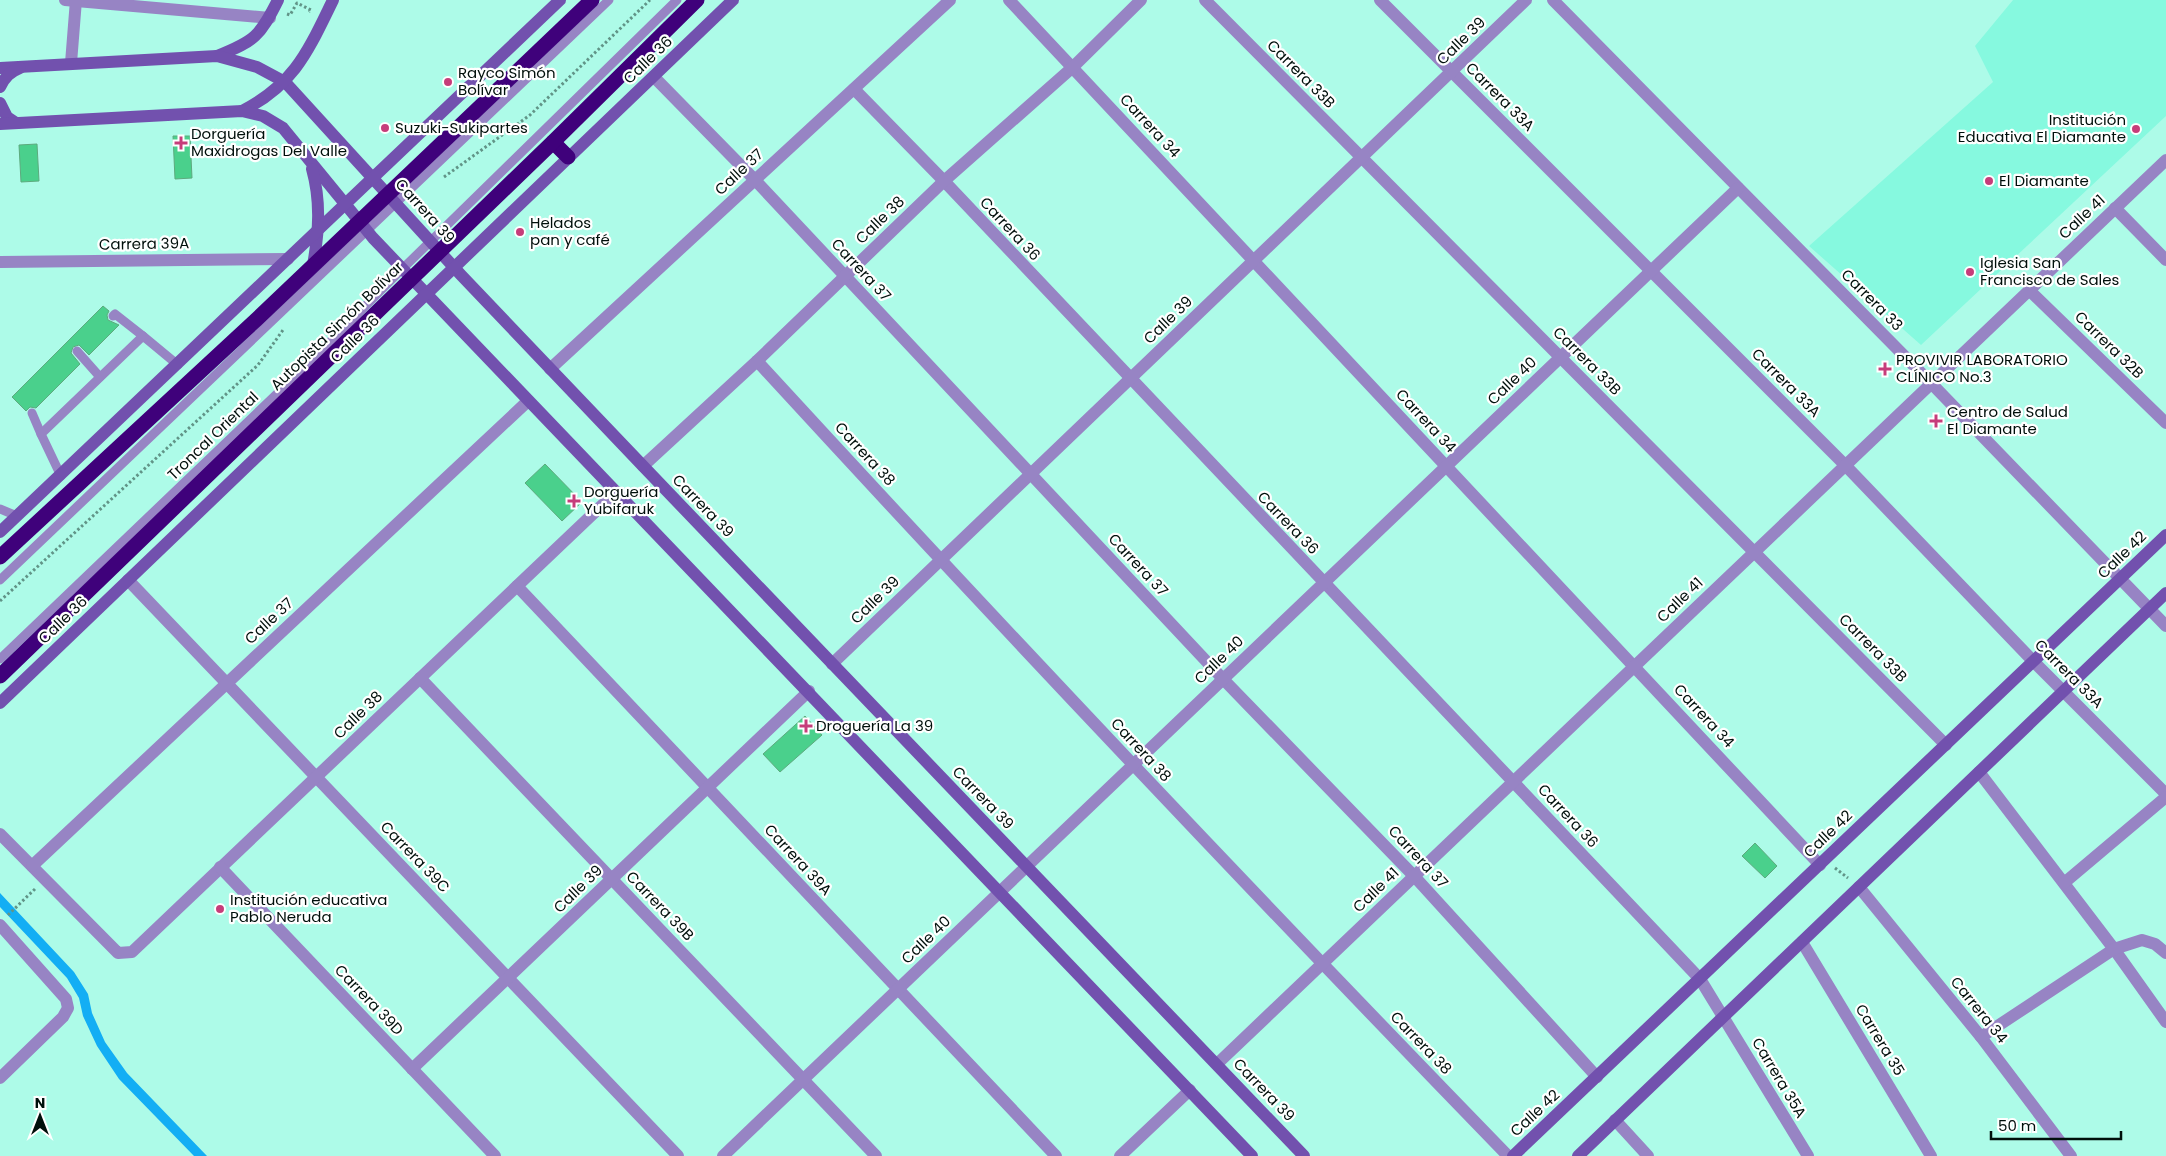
<svg xmlns="http://www.w3.org/2000/svg" width="2166" height="1156" font-family="Poppins,sans-serif">
<style>
.built{fill:#86f9df}
.water{fill:#13aef4}
.building{fill:#4ad08c;stroke:#5daa7e}
.lines{fill:none;stroke-linecap:round;stroke-linejoin:round}
.path{stroke:#619487;stroke-width:3;stroke-dasharray:2.5 2.5;stroke-linecap:butt}
.lane{stroke:#9784c4;stroke-width:9}
.street{stroke:#9784c4;stroke-width:12}
.secondary{stroke:#7251ae;stroke-width:12}
.highway{stroke:#3f017b;stroke-width:15}
.poi-dot{fill:#c63d7a;stroke:#fff;stroke-width:2}
.labels{text-anchor:middle;stroke-width:4.5;stroke-linejoin:round;paint-order:stroke}
.street-label{font-size:15px;fill:#000f0b;stroke:#fff}
.poi-label{font-size:15px;fill:#000f0b;stroke:#fff;text-anchor:start}
</style>
<rect width="100%" height="100%" fill="#adfbe8"/>
<!-- built -->
<path class="built" d="M2013,0H2166V116L1921,345L1809,246L1993,82L1975,46Z"/>
<!-- water -->
<path class="water" d="M0,893L74,972L88,994L92,1013L105,1042L127,1073L207,1156H194L119,1079L97,1046L83,1016L79,998L67,978L0,907Z"/>
<!-- building -->
<g class="building">
<path d="M173,136H190L192,178L175,179Z"/>
<path d="M37,144L39,181L21,182L19,145Z"/>
<path d="M103,306L109,311L107,315L108,320L119,325L89,355L79,345L73,347L71,353L80,364L36,408L30,407L26,411L12,397Z"/>
<path d="M545,464L582,502L562,521L525,483Z"/>
<path d="M805,716L822,735L780,772L763,754Z"/>
<path d="M1755,843L1777,866L1765,878L1742,856Z"/>
</g>
<g class="lines">
<!-- path -->
<g class="path">
<path d="M287,14L290,15L297,3L311,10L309,12"/>
<path d="M444,177L530,115L650,0"/>
<path d="M416,198L436,220"/>
<path d="M0,601L258,365L283,330"/>
<path d="M1835,868L1848,878"/>
<path d="M8,915L36,888"/>
</g>
<!-- lane -->
<g class="lane">
<path d="M113,316L115,314L143,336"/>
<path d="M77,351L100,377"/>
<path d="M32,413L41,434"/>
<path d="M61,476L41,434L143,336L178,365"/>
<path d="M0,509L17,516"/>
<path d="M0,580L609,0"/>
<path d="M0,659L305,367L391,280L677,0"/>
</g>
<!-- street -->
<g class="street">
<path d="M65,0L270,18"/>
<path d="M1009,0L1820,865"/>
<path d="M1205,0L1946,745"/>
<path d="M1380,0L1845,465L2033,661L2166,794"/>
<path d="M1553,0L1931,383L2166,626"/>
<path d="M71,63L76,0"/>
<path d="M654,77L755,180L1223,679L1414,876L1597,1077"/>
<path d="M854,89L944,181L1700,979L1808,1156"/>
<path d="M2115,208L2166,260"/>
<path d="M0,262L288,259"/>
<path d="M2029,290L2166,423"/>
<path d="M757,361C1004,630 1254,894 1508,1156"/>
<path d="M550,369L950,0"/>
<path d="M643,466L757,361L944,181L1073,67L1141,0"/>
<path d="M128,580L678,1156"/>
<path d="M517,586L1056,1156"/>
<path d="M832,664L1526,0"/>
<path d="M420,678L876,1156"/>
<path d="M1979,772L2114,949L2166,1022"/>
<path d="M0,834L118,953L132,952L616,492"/>
<path d="M32,866L528,401"/>
<path d="M220,867L495,1156"/>
<path d="M2064,883L2166,797"/>
<path d="M1859,887L1981,1037L2071,1156"/>
<path d="M0,925L66,999L68,1008L63,1017L0,1078"/>
<path d="M1802,942L1931,1156"/>
<path d="M1981,1037L2114,949L2142,940L2155,944L2166,953"/>
<path d="M1217,1064L2166,160"/>
<path d="M412,1069L809,691"/>
<path d="M1615,1120L1648,1156"/>
<path d="M723,1156L1738,188"/>
<path d="M1120,1156L1190,1090"/>
</g>
<!-- secondary -->
<g class="secondary">
<path d="M217,56C255,41 260,36 278,0"/>
<path d="M0,68L217,56L257,67L285,82L461,275L643,466L1304,1156"/>
<path d="M0,87C5,77 10,72 20,68"/>
<path d="M0,103L7,117L16,123"/>
<path d="M242,111C295,84 308,51 333,0"/>
<path d="M0,124L242,111L263,116L283,128L373,238L1252,1156"/>
<path d="M312,169C321,201 319,232 313,265"/>
<path d="M0,532L560,0"/>
<path d="M0,703L733,0"/>
<path d="M1513,1156L2166,535"/>
<path d="M1578,1156L2166,593"/>
</g>
<!-- highway -->
<g class="highway">
<path d="M553,142L568,157"/>
<path d="M0,557L256,320L592,0"/>
<path d="M0,676L553,142L697,0"/>
</g>
</g>
<!-- markers -->
<g class="poi-dot">
<circle cx="448" cy="82" r="5"/>
<circle cx="385" cy="128" r="5"/>
<circle cx="2136" cy="129" r="5"/>
<path d="M178.5 135.5h5v5h5v5h-5v5h-5v-5h-5v-5h5z"/>
<circle cx="1989" cy="181" r="5"/>
<circle cx="520" cy="232" r="5"/>
<circle cx="1970" cy="272" r="5"/>
<path d="M1882.5 361.5h5v5h5v5h-5v5h-5v-5h-5v-5h5z"/>
<path d="M1933.5 413.5h5v5h5v5h-5v5h-5v-5h-5v-5h5z"/>
<path d="M571.5 493.5h5v5h5v5h-5v5h-5v-5h-5v-5h5z"/>
<path d="M803.5 718.5h5v5h5v5h-5v5h-5v-5h-5v-5h5z"/>
<circle cx="220" cy="909" r="5"/>
</g>
<g class="labels">
<!-- street labels -->
<g class="street-label">
<text transform="translate(1461 41) rotate(-44)" y="5">Calle 39</text>
<text transform="translate(648 60) rotate(-44)" y="5">Calle 36</text>
<text transform="translate(1301 74) rotate(45)" y="5">Carrera 33B</text>
<text transform="translate(1500 97) rotate(45)" y="5">Carrera 33A</text>
<text transform="translate(1150 126) rotate(47)" y="5">Carrera 34</text>
<text transform="translate(739 172) rotate(-43)" y="5">Calle 37</text>
<text transform="translate(425 211) rotate(48)" y="5">Carrera 39</text>
<text transform="translate(2082 217) rotate(-43)" y="5">Calle 41</text>
<text transform="translate(880 220) rotate(-44)" y="5">Calle 38</text>
<text transform="translate(1010 229) rotate(47)" y="5">Carrera 36</text>
<text transform="translate(144 244) rotate(-1)" y="5">Carrera 39A</text>
<text transform="translate(861 270) rotate(47)" y="5">Carrera 37</text>
<text transform="translate(1872 300) rotate(45)" y="5">Carrera 33</text>
<text transform="translate(1168 320) rotate(-44)" y="5">Calle 39</text>
<text transform="translate(337 326) rotate(-44)" y="5">Autopista Simón Bolívar</text>
<text transform="translate(355 339) rotate(-44)" y="5">Calle 36</text>
<text transform="translate(2109 345) rotate(44)" y="5">Carrera 32B</text>
<text transform="translate(1587 361) rotate(45)" y="5">Carrera 33B</text>
<text transform="translate(1512 381) rotate(-44)" y="5">Calle 40</text>
<text transform="translate(1786 383) rotate(45)" y="5">Carrera 33A</text>
<text transform="translate(1426 421) rotate(47)" y="5">Carrera 34</text>
<text transform="translate(213 436) rotate(-44)" y="5">Troncal Oriental</text>
<text transform="translate(865 454) rotate(47)" y="5">Carrera 38</text>
<text transform="translate(703 506) rotate(46)" y="5">Carrera 39</text>
<text transform="translate(1288 523) rotate(46)" y="5">Carrera 36</text>
<text transform="translate(2122 555) rotate(-44)" y="5">Calle 42</text>
<text transform="translate(1138 565) rotate(47)" y="5">Carrera 37</text>
<text transform="translate(875 600) rotate(-44)" y="5">Calle 39</text>
<text transform="translate(1680 600) rotate(-44)" y="5">Calle 41</text>
<text transform="translate(63 620) rotate(-44)" y="5">Calle 36</text>
<text transform="translate(269 621) rotate(-43)" y="5">Calle 37</text>
<text transform="translate(1873 648) rotate(45)" y="5">Carrera 33B</text>
<text transform="translate(1219 660) rotate(-44)" y="5">Calle 40</text>
<text transform="translate(2069 674) rotate(45)" y="5">Carrera 33A</text>
<text transform="translate(358 715) rotate(-44)" y="5">Calle 38</text>
<text transform="translate(1704 716) rotate(47)" y="5">Carrera 34</text>
<text transform="translate(1141 750) rotate(47)" y="5">Carrera 38</text>
<text transform="translate(983 798) rotate(46)" y="5">Carrera 39</text>
<text transform="translate(1568 816) rotate(47)" y="5">Carrera 36</text>
<text transform="translate(1828 834) rotate(-44)" y="5">Calle 42</text>
<text transform="translate(415 857) rotate(46)" y="5">Carrera 39C</text>
<text transform="translate(1418 857) rotate(47)" y="5">Carrera 37</text>
<text transform="translate(798 860) rotate(47)" y="5">Carrera 39A</text>
<text transform="translate(578 889) rotate(-44)" y="5">Calle 39</text>
<text transform="translate(1376 890) rotate(-44)" y="5">Calle 41</text>
<text transform="translate(660 906) rotate(46)" y="5">Carrera 39B</text>
<text transform="translate(926 940) rotate(-44)" y="5">Calle 40</text>
<text transform="translate(369 1000) rotate(46)" y="5">Carrera 39D</text>
<text transform="translate(1979 1010) rotate(51)" y="5">Carrera 34</text>
<text transform="translate(1880 1040) rotate(59)" y="5">Carrera 35</text>
<text transform="translate(1421 1043) rotate(46)" y="5">Carrera 38</text>
<text transform="translate(1779 1078) rotate(59)" y="5">Carrera 35A</text>
<text transform="translate(1264 1090) rotate(46)" y="5">Carrera 39</text>
<text transform="translate(1535 1113) rotate(-43)" y="5">Calle 42</text>
</g>
<!-- poi labels -->
<g class="poi-label">
<text x="458" y="78">Rayco Simón<tspan x="458" dy="17">Bolívar</tspan></text>
<text x="2126" y="125" text-anchor="end">Institución<tspan x="2126" dy="17">Educativa El Diamante</tspan></text>
<text x="395" y="133">Suzuki-Sukipartes</text>
<text x="191" y="139">Dorguería<tspan x="191" dy="17">Maxidrogas Del Valle</tspan></text>
<text x="1999" y="186">El Diamante</text>
<text x="530" y="228">Helados<tspan x="530" dy="17">pan y café</tspan></text>
<text x="1980" y="268">Iglesia San<tspan x="1980" dy="17">Francisco de Sales</tspan></text>
<text x="1896" y="365">PROVIVIR LABORATORIO<tspan x="1896" dy="17">CLÍNICO No.3</tspan></text>
<text x="1947" y="417">Centro de Salud<tspan x="1947" dy="17">El Diamante</tspan></text>
<text x="584" y="497">Dorguería<tspan x="584" dy="17">Yubifaruk</tspan></text>
<text x="816" y="731">Droguería La 39</text>
<text x="230" y="905">Institución educativa<tspan x="230" dy="17">Pablo Neruda</tspan></text>
</g>
</g>
<!-- north arrow -->
<g transform="translate(40 1116)" stroke="#ffffff" stroke-width="4" paint-order="stroke">
<path d="M0-4L9 19L0 12L-9 19Z" fill="#000f0b"/>
<text y="-8" font-size="14" font-weight="bold" text-anchor="middle" fill="#000f0b">N</text>
</g>
<!-- scale -->
<path d="M1991 1131v8h130v-8" fill="none" stroke="#000f0b" stroke-width="2.5"/>
<text x="1998" y="1131" font-size="15" fill="#000f0b" stroke="#ffffff" stroke-width="4" paint-order="stroke">50 m</text>
</svg>
